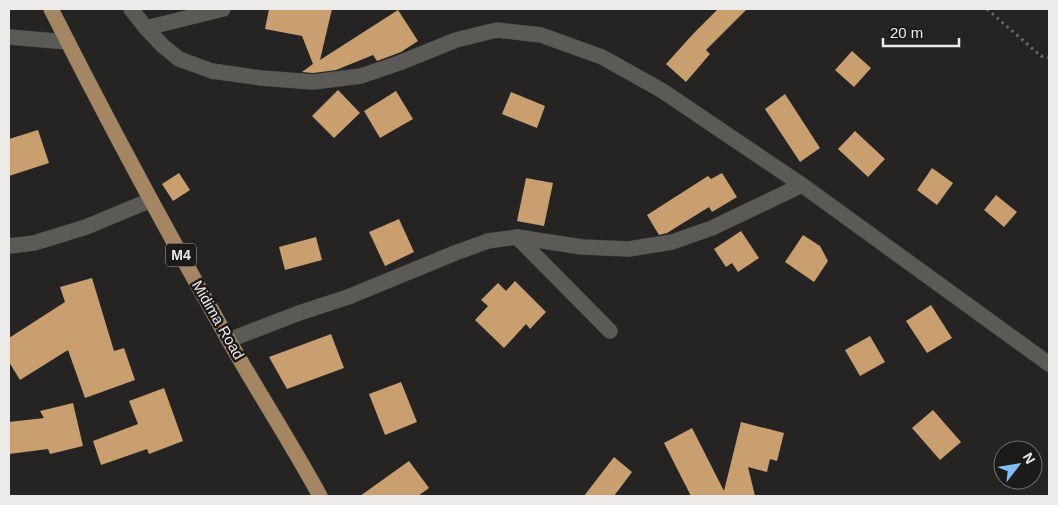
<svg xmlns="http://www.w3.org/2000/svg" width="1058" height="505" font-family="Helvetica,sans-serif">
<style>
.building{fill:#ca9f70}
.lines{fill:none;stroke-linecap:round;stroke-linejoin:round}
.minor-casing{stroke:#444241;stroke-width:16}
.major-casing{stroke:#444241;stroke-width:16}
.path{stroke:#6a6867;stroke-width:3;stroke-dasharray:2.5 4;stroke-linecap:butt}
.minor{stroke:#5c5a57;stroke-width:15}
.major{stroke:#a58663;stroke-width:15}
.labels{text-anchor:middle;stroke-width:5;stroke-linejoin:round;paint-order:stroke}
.shield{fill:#1d1b19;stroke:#afadab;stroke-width:1}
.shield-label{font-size:14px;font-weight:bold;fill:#edebea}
.street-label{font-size:15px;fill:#edebea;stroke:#1d1b19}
</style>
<rect width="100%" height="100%" fill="#262422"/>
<!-- building -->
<g class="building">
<path d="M269,9H332L320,60L398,10L418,41L401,52L377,61L373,55L336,70L313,73L302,72L313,64L302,36L265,29Z"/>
<path d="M718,9H747L706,50L710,54L686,82L666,64L693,34Z"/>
<path d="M852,51L871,68L854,87L835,70Z"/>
<path d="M338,90L360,113L334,138L312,116Z"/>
<path d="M396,91L413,119L380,138L364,111Z"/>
<path d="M511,92L545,106L537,128L502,114Z"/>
<path d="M785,94L820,148L800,162L765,109Z"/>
<path d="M38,130L49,163L9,176V139Z"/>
<path d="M855,131L885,159L868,177L838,149Z"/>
<path d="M932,168L953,183L937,205L917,190Z"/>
<path d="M179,173L190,190L173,201L162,184Z"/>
<path d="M722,173L737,197L712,212L709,207L667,233L659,235L647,215L708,176L711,179Z"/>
<path d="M526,178L553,183L544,226L517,221Z"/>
<path d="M996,195L1017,212L1004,227L984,210Z"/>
<path d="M399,219L414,252L385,266L369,232Z"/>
<path d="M741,231L759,258L738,272L732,263L726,267L714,249Z"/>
<path d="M803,235L820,246L828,261L814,282L785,262Z"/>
<path d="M316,237L322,260L285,270L279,247Z"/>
<path d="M92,278L114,351L124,348L135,380L85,398L68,350L20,380L9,362V338L65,302L60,287Z"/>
<path d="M515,281L546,312L530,329L526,324L504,348L475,320L488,306L481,300L498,283L506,291Z"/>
<path d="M931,305L952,338L927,353L906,321Z"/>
<path d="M331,334L344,368L287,389L269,357Z"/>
<path d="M870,336L885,362L860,376L845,350Z"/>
<path d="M401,382L417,422L385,435L369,394Z"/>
<path d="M164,388L183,441L149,454L147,449L101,465L93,441L138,424L129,401Z"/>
<path d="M73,403L83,446L50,454L48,449L9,454V422L44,418L40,411Z"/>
<path d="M933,410L961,442L940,460L912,428Z"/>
<path d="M741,422L784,433L777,461L770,459L767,472L748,467L755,496H691L664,443L692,428L724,491Z"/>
<path d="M614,457L632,472L614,496H584Z"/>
<path d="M409,461L429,488L418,496H360Z"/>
</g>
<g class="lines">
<defs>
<g id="minor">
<path d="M131,9L146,28L163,46L179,59L212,71L261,78L313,82L361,76L399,63L456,40L497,30L541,35L602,57L661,90L802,185L1049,364"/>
<path d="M146,28L223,9"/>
<path d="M9,37L68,42"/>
<path d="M517,237L610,331"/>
<path d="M9,246L34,243L86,227L151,200"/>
<path d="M229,340L299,313L348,297L455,253L488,241L517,237L582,247L629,249L672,242L712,228L802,185"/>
</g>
<path id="major" d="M51,9C107,120 166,230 228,339C258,392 291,443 320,496"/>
</defs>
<!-- minor casing -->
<use href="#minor" class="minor-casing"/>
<!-- major casing -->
<use href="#major" class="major-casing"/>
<!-- path -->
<path class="path" d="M987,9L1041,56L1049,58"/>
<!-- minor -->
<use href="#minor" class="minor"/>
<!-- major -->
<use href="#major" class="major"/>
</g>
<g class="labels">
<!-- shield labels -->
<rect class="shield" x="166" y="243.5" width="30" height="23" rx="4"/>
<g class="shield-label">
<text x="181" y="260">M4</text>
</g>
<!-- street labels -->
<g class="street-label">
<text transform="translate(218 320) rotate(60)" y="5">Midima Road</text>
</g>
</g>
<!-- border -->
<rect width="1058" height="505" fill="none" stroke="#edebea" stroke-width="20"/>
<!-- north arrow -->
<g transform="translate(1018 465) rotate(59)"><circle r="24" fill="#1d1b19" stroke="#706e6d"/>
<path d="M0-4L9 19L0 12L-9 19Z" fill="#80bdfa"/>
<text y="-8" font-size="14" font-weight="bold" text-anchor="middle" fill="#edebea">N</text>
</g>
<!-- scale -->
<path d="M883 38v8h76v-8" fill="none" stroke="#edebea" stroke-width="2.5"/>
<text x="890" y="38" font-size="15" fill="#edebea" stroke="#1d1b19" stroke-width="4" paint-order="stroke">20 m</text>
</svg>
